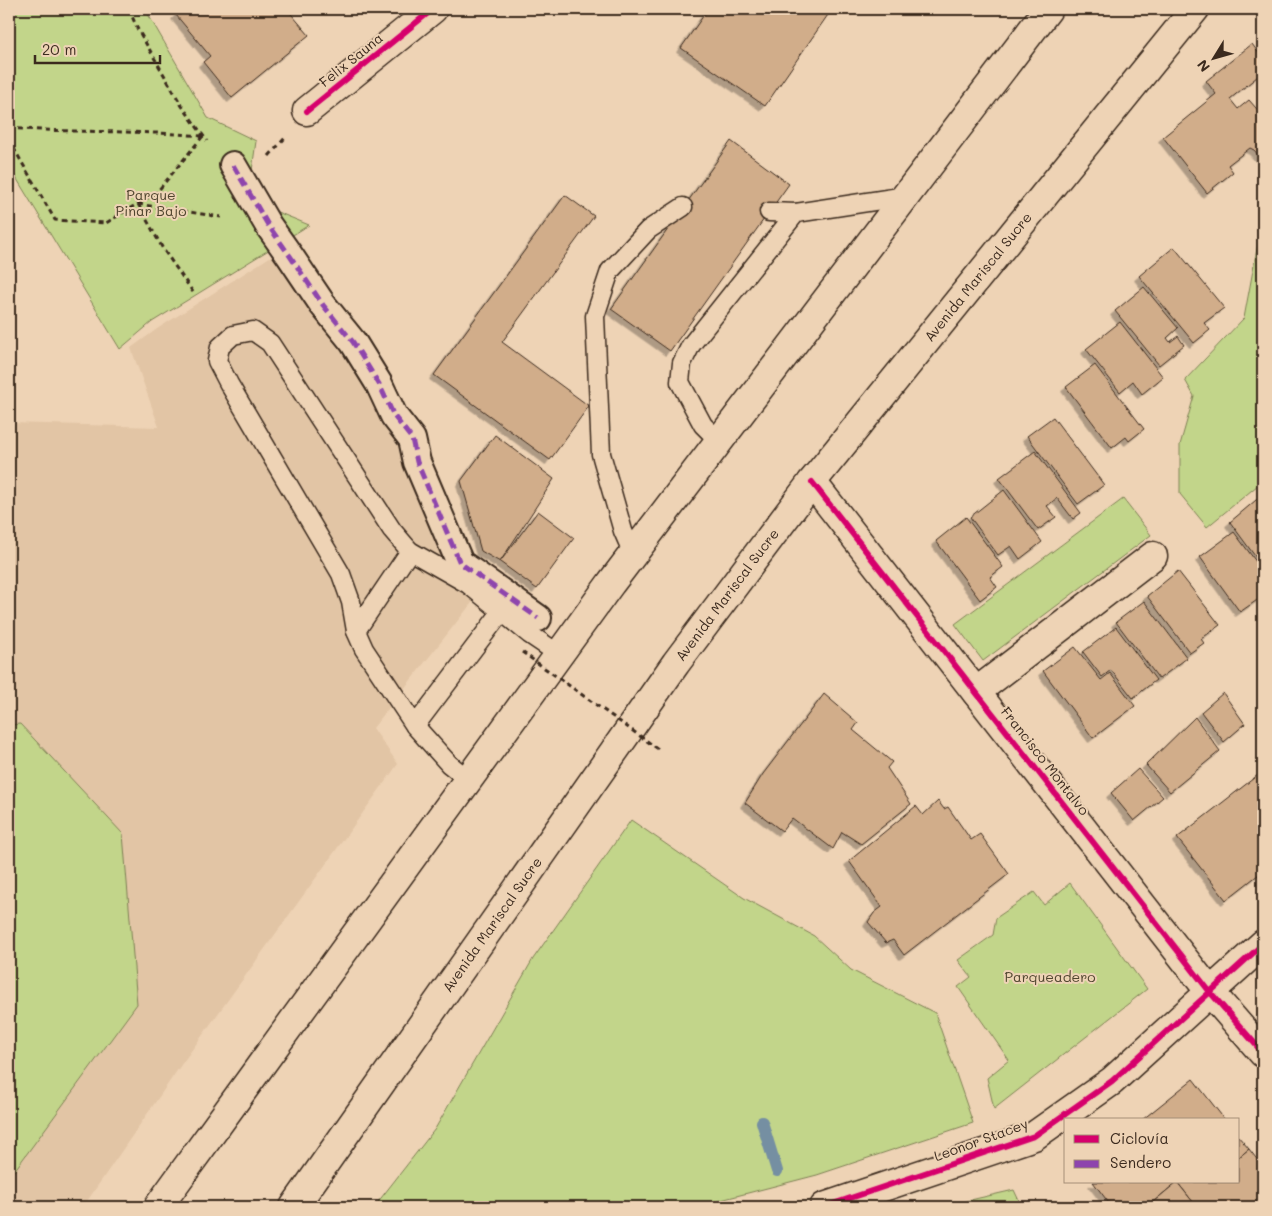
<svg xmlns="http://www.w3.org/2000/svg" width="1272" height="1216" font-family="Mali,sans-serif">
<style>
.built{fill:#e2c5a5}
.green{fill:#c2d58a;stroke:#7e8054}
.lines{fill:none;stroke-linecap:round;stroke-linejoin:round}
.stream{stroke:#758fa2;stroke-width:12}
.building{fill:#d1ad8a;stroke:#3b2a1e;filter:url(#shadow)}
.service-casing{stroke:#3b2a1e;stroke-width:21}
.pedestrian-casing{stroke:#3b2a1e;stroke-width:30}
.minor-casing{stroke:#3b2a1e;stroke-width:31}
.primary-casing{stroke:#3b2a1e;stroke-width:31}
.path{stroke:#3b2a1e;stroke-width:3;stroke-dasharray:5 4;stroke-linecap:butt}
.service{stroke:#eed3b5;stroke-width:18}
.pedestrian{stroke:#eed3b5;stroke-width:26}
.minor{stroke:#eed3b5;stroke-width:28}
.primary{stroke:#eed3b5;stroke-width:28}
.path-bridge{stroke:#3b2a1e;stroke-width:3;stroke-dasharray:5 4;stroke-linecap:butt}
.quiet{stroke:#8e44ad;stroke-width:5;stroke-dasharray:10 5;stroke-linecap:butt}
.cycleway-casing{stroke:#eed3b5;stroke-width:9}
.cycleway{stroke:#d6006c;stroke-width:6}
.labels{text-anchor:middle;stroke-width:4;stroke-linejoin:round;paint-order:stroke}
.street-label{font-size:14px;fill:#3b2a1e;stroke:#eed3b5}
.park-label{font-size:14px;fill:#4f442e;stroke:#eed3b5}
</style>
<defs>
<filter id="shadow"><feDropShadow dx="-4.5" dy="4.5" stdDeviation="0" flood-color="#0004"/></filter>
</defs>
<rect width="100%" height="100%" fill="#eed3b5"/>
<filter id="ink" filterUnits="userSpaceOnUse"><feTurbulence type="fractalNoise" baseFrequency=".02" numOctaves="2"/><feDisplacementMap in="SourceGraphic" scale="10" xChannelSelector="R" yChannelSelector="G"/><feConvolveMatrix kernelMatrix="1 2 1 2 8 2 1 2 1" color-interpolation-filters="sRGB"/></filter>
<g filter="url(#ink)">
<!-- built -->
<path class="built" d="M276,253L336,334L396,437L482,590L373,728L398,764L181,1065L83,1207H9V423L159,427L131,348L157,329Z"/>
<!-- green -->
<g class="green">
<path d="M9,9H145L208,118L256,141L251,178L270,209L309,225L152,322L120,349L9,166Z"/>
<path d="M1263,217V481L1207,527L1180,494V445L1194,396L1185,380L1244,318Z"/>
<path d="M1123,499L1151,535L983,661L955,624Z"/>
<path d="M20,724L123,834L137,1004L9,1178V725Z"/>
<path d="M631,820L744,898L814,936L851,970L935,1013L973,1123L817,1175L694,1207H374L435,1129L533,959Z"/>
<path d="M1070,883L1147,989L994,1109L987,1078L1009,1060L958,987L971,977L958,960L993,935L996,918L1034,892L1044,905Z"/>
<path d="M1014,1190L1022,1207H940Z"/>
</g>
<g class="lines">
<!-- stream -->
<path class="stream" d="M762,1122L777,1171"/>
</g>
<!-- building -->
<g class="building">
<path d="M182,9H287L309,35L232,98L203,62L210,56L176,15Z"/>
<path d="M708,9H832L765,106L681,48Z"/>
<path d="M1252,44L1263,59V72L1230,99L1238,109L1249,100L1263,116V155L1260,157L1254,150L1250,148L1228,165L1233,172L1207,193L1163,137L1216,94L1206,81Z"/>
<path d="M731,141L789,184L670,351L611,309Z"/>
<path d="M565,195L594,216L502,342L589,406L550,460L434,375Z"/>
<path d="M1174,247L1224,308L1204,323L1210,330L1194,343L1139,276Z"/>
<path d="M1144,287L1178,328L1167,338L1170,342L1178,336L1184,345L1159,365L1115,311Z"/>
<path d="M1120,322L1163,377L1142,394L1133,381L1120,392L1086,349Z"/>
<path d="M1095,365L1144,429L1129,441L1126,437L1112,448L1066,387Z"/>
<path d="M1053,417L1104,485L1078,504L1027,436Z"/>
<path d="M495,435L554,479L500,562L481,551L461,481Z"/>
<path d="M1035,451L1081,513L1073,519L1057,498L1047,506L1056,517L1038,530L999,478Z"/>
<path d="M1004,490L1042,542L1020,559L1011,546L998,555L970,517Z"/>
<path d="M1262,495L1263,497V567L1230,522Z"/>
<path d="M538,511L574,538L537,589L500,562Z"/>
<path d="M966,517L1003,567L990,577L997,587L980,600L936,541Z"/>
<path d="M1234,532L1263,571V596L1240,612L1200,557Z"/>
<path d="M1178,571L1220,625L1201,639L1204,643L1190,653L1147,596Z"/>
<path d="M1144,601L1187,658L1159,679L1116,622Z"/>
<path d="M1116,627L1156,680L1133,698L1111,670L1102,677L1083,652Z"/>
<path d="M1075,647L1101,680L1110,673L1135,706L1093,738L1043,671Z"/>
<path d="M1223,693L1245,724L1224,742L1201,712Z"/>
<path d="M824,694L858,723L853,730L892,762L887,768L911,804L861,844L842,832L833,849L792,818L782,831L745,803L763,774Z"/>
<path d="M1195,717L1220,751L1170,792L1146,765Z"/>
<path d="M1138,769L1163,797L1134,821L1111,793Z"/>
<path d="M1263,771V871L1226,900L1177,838Z"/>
<path d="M938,801L944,809L948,807L971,840L980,834L1009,874L904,955L893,940L886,943L868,922L874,913L882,907L849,861L916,806L923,815Z"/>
<path d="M1193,1079L1225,1120H1142Z"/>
<path d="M1238,1136L1249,1149L1238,1158Z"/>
<path d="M1249,1149L1263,1167V1196L1249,1207H1197L1177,1182H1238V1158Z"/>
<path d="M1093,1182H1177L1147,1207H1112Z"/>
<path d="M1177,1182L1197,1207H1147Z"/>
</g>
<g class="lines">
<defs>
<g id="service">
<path d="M769,212L796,213"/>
<path d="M719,441L703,425L680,382L682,363L691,345L796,213L906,196"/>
<path d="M633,554L623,531L601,454L595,316L610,271L648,230L683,207"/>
<path d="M356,631L410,551"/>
<path d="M415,726L502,611"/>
<path d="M469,780L449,764L415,726L364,649L356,631L351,602L341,574L229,384L217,361L220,347L233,335L253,331L270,343L392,530L410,551L468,584L529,634L560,655"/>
</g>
<path id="pedestrian" d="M233,165L268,225L290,256L323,305L353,342L379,384L394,416L412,439L417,462L460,563L538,618"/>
<g id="minor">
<path d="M307,111L433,9"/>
<path d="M812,482L1210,992L1263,1053"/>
<path d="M976,692L1153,556"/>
<path d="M824,1207L1034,1136L1112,1081L1263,944"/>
</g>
<g id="primary">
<path d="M158,1207L611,583L1048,9"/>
<path id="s1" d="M294,1207L676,663L812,482L1195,9"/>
</g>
</defs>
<!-- service casing -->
<use href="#service" class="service-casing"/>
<!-- pedestrian casing -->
<use href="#pedestrian" class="pedestrian-casing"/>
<!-- minor casing -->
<use href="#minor" class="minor-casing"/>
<!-- primary casing -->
<use href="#primary" class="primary-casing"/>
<!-- path -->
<g class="path">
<path d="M129,9L137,28L182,106L207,141"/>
<path d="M9,128C73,133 138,130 202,136"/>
<path d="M9,140L55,220L106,223L157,192L203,136"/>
<path d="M269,156L285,138"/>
<path d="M138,204L221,217"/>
<path d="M138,204L163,249L195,295"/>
</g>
<!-- service -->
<use href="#service" class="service"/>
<!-- pedestrian -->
<use href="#pedestrian" class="pedestrian"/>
<!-- minor -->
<use href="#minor" class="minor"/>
<!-- primary -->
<use href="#primary" class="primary"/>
<!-- path-bridge -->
<path class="path-bridge" d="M522,652L661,751"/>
<!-- quiet -->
<path class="quiet" d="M233,165L268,225L290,256L323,305L353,342L379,384L394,416L412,439L417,462L460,563L538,618"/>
<defs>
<g id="cycleway">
<path d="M307,111L433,9"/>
<path d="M812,482L1210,992L1263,1053"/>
<path d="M824,1207L1034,1136L1112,1081L1263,944"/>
</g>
</defs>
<!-- cycleway casing -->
<use href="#cycleway" class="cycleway-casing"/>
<!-- cycleway -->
<use href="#cycleway" class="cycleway"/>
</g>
</g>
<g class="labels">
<!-- street labels -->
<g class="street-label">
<text transform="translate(351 60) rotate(-39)" y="5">Felix Sauna</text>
<text dy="5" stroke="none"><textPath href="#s1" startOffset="1155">Avenida Mariscal Sucre</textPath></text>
<text dy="5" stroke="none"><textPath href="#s1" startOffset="750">Avenida Mariscal Sucre</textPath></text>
<text transform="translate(1045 761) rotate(52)" y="5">Francisco Montalvo</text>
<text dy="5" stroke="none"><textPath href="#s1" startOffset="345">Avenida Mariscal Sucre</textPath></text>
<text transform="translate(981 1140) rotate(-20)" y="5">Leonor Stacey</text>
</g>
<!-- park labels -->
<g class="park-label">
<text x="151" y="200">Parque<tspan x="151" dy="16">Pinar Bajo</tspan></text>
<text x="1050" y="982">Parqueadero</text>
</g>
</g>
<!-- margin -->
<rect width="1272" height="1216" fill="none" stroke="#eed3b5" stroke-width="30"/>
<rect x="15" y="15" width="1242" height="1186" fill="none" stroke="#3b2a1e" stroke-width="2" filter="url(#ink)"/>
<!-- legend -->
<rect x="1064" y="1118" width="175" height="65" fill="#eed3b5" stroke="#a68f79"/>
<rect x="1074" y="1135" width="25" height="8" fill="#d6006c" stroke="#a68f79"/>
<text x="1110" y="1144" font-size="15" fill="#3b2a1e">Ciclovía</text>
<rect x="1074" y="1160" width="25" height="8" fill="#8e44ad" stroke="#a68f79"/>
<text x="1110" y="1168" font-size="15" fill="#3b2a1e">Sendero</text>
<!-- north arrow -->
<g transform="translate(1214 58) rotate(233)" stroke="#eed3b5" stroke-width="4" paint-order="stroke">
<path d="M0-4L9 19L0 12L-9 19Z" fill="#3b2a1e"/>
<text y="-8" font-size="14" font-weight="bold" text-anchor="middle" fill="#3b2a1e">N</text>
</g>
<!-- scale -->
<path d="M35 55v8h125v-8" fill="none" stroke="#3b2a1e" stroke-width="2.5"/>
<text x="42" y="55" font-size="15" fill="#3b2a1e" stroke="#eed3b5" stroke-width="4" paint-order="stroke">20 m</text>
</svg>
